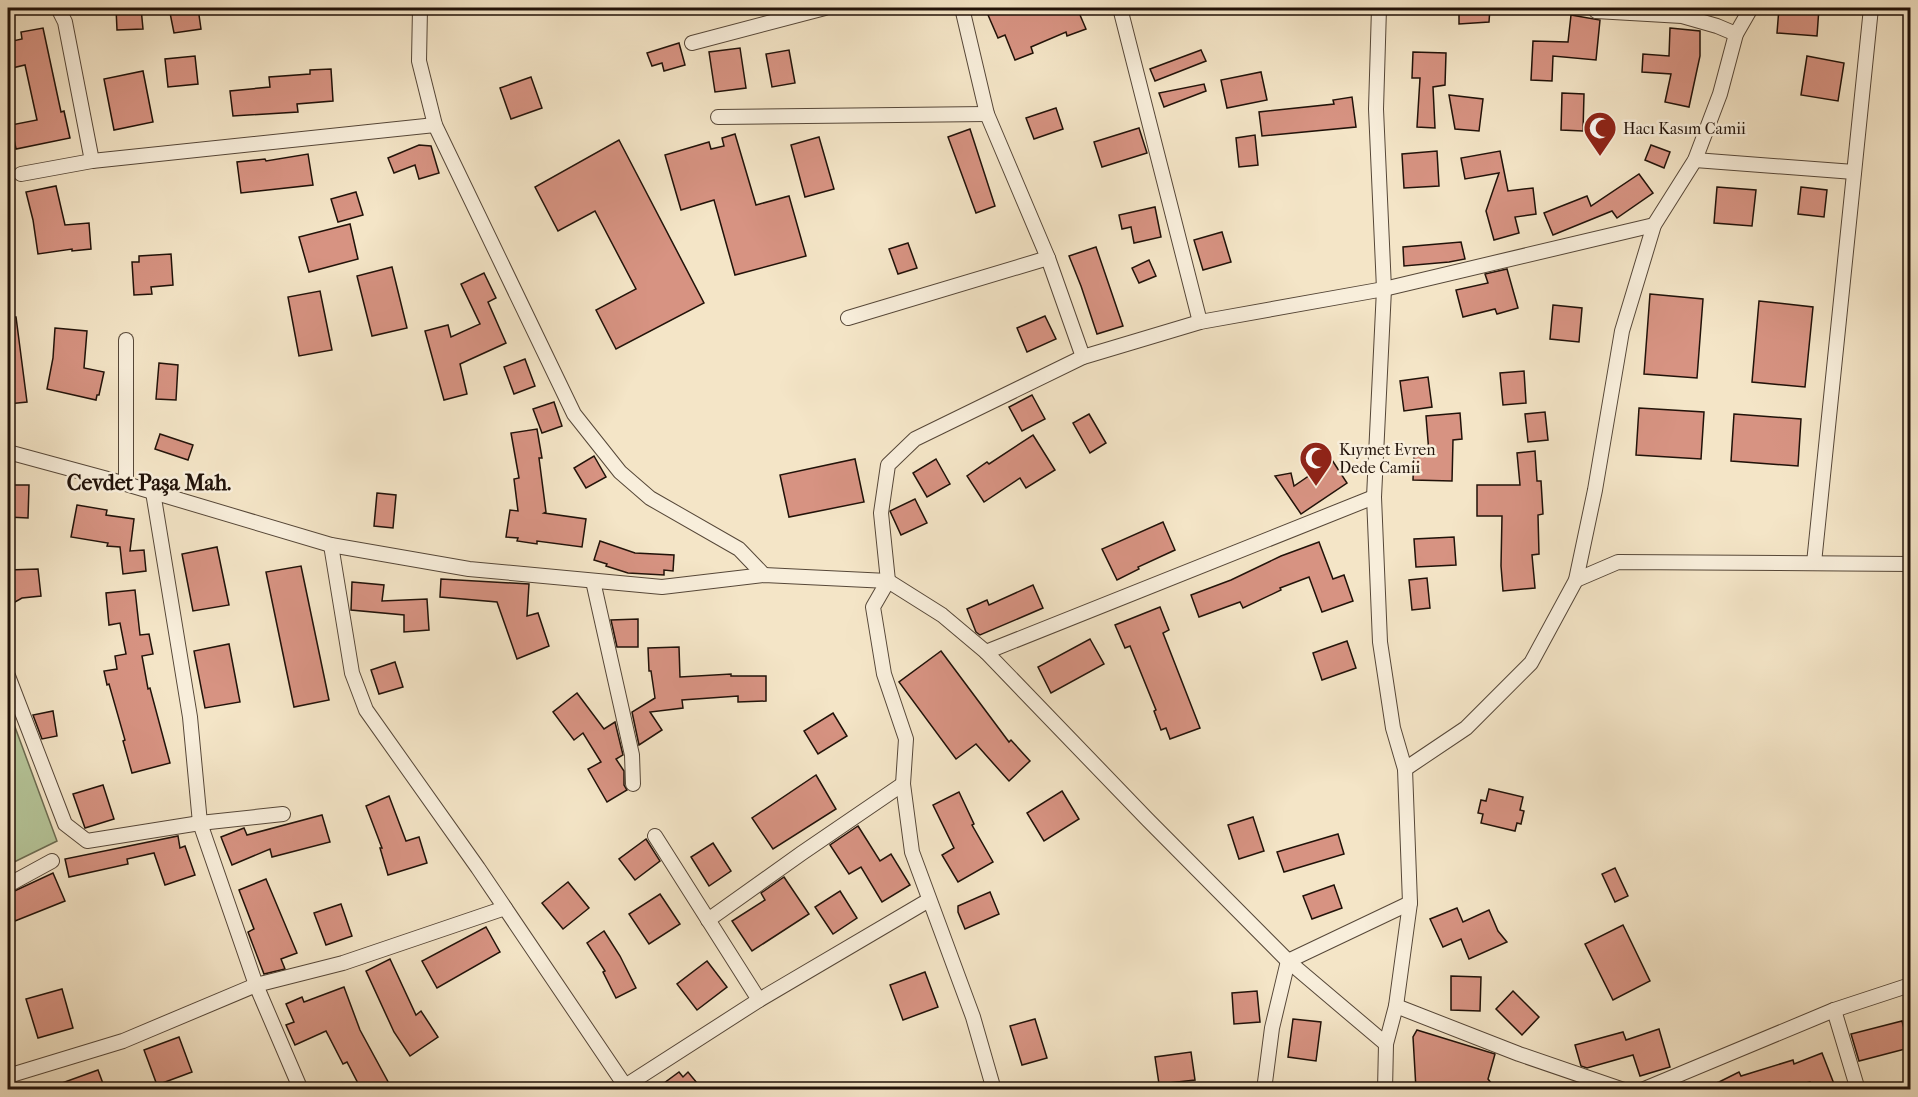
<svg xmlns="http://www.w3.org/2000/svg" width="1918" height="1097" font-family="'IM FELL French Canon',serif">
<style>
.green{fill:#b6c69a;stroke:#6c6c52;stroke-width:1.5}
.building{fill:#d79382;stroke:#211209;stroke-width:1.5}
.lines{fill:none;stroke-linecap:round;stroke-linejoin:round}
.minor-casing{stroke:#564738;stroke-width:16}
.minor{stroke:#f8eedb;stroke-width:14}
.labels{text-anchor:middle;stroke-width:5;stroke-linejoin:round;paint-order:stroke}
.poi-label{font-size:16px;fill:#211209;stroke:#f8eedb;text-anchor:start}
.district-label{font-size:22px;font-weight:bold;fill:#211209;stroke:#f8eedb}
</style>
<rect width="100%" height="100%" fill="#f4e5c7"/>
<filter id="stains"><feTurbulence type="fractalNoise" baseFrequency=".00333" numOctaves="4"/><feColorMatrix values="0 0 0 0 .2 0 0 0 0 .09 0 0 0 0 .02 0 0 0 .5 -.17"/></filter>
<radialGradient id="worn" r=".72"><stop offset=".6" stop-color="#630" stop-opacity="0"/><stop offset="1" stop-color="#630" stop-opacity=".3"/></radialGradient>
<!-- green -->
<path class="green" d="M8,708L57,841L8,865Z"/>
<!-- building -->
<g class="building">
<path d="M116,8H141L143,29L117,30Z"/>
<path d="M169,8H198L201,29L174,33Z"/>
<path d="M985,8H1014L1017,14L1032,8H1048L1051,14L1066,8H1077L1086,29L1067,36L1066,32L1031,47L1033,53L1015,60L1005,35L998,38Z"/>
<path d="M1459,8H1490L1489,22L1459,24Z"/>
<path d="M1779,8H1819L1817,36L1777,33Z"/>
<path d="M1571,15L1600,20L1596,60L1553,56L1552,81L1531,80L1533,41L1568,42Z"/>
<path d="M43,28L61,112L64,111L70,138L16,149L11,125L37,120L25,65L8,69V42L22,39L21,32Z"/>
<path d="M1670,28L1700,31V56L1689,107L1665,102L1671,74L1642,72L1643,54L1669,56Z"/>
<path d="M679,43L685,65L664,71L662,63L652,66L647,53Z"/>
<path d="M740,48L746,88L715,92L709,52Z"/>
<path d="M789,50L795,83L772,87L766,54Z"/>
<path d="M1201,50L1206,61L1155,81L1150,69Z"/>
<path d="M1413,52L1446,53L1445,85L1433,87L1435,128L1417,127L1420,78H1412Z"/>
<path d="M195,56L198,84L168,87L165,59Z"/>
<path d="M1807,56L1844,63L1838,101L1801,95Z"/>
<path d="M331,69L333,101L297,104L298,112L233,116L230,91L270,87L269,77L310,74V70Z"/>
<path d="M143,71L153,122L114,130L104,79Z"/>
<path d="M1261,72L1267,100L1227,108L1221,80Z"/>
<path d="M531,77L542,108L511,119L500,88Z"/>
<path d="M1204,84L1206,91L1164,107L1159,93Z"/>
<path d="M1562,93L1584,94L1583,131L1561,130Z"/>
<path d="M1449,95L1483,99L1479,131L1455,129Z"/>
<path d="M1352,97L1356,127L1262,136L1259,112L1334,104L1333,100Z"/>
<path d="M1056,108L1063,129L1034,139L1026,118Z"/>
<path d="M1139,128L1147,153L1102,167L1094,142Z"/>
<path d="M970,129L995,206L976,213L948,137Z"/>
<path d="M735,134L756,205L789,196L806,256L735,275L714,200L681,210L665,155L709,142L711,149L724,146L722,138Z"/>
<path d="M1255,135L1258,165L1239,167L1236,138Z"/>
<path d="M819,137L834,189L805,197L791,145Z"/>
<path d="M619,140L704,303L616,349L596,310L636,289L595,211L558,231L535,187Z"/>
<path d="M419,145L431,146L439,173L419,179L415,165L394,173L388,158Z"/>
<path d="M1651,145L1670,152L1664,168L1645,160Z"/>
<path d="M1437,151L1439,186L1404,188L1402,154Z"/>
<path d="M1500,151L1508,191L1533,188L1536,214L1515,217L1519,233L1494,240L1486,211L1499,173L1465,179L1461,158Z"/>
<path d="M308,154L313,185L241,193L237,162L265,159L266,161Z"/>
<path d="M1639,174L1653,193L1617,218L1612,211L1553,235L1544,213L1587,196L1591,206Z"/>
<path d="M56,186L65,225L89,223L91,249L72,251V249L38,254L33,220L26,192Z"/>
<path d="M1717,187L1756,190L1752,226L1714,223Z"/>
<path d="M1801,187L1827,190L1824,217L1798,214Z"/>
<path d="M356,192L363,215L338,222L331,199Z"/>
<path d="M1155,207L1161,237L1134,243L1131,227L1122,229L1119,215Z"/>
<path d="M350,224L358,259L309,272L299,237Z"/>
<path d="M1222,232L1231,262L1203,270L1194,240Z"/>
<path d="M1461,242L1465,259L1449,262L1404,266L1403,247Z"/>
<path d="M908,243L917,268L898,274L889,249Z"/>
<path d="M1096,247L1123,326L1097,334L1081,286L1069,256Z"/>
<path d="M171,254L173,285L151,287L152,294L134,295L132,262H139V256Z"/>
<path d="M1149,260L1156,276L1139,283L1132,268Z"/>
<path d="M392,267L407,328L372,336L357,276Z"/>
<path d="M1507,269L1518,308L1497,314L1495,309L1463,317L1456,290L1488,283L1485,274Z"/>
<path d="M484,273L496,298L488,302L506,343L460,364L467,394L444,400L425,331L448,325L451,337L480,324L461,284Z"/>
<path d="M320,291L332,350L299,356L288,297Z"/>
<path d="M1650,294L1703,299L1697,378L1644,374Z"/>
<path d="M1759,301L1813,307L1805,387L1752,382Z"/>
<path d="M1553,305L1582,308L1579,342L1550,339Z"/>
<path d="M1045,316L1056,339L1027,352L1017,328Z"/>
<path d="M8,317H16L27,402L8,404Z"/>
<path d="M55,328L87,331L84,368L104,372L99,395H97L96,400L47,389L53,358Z"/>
<path d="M525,359L535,386L514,394L504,367Z"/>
<path d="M159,363L178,365L176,400L156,399Z"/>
<path d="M1524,371L1526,403L1503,405L1500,373Z"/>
<path d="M1428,377L1432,407L1404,411L1400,381Z"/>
<path d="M1032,395L1045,419L1022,431L1009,407Z"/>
<path d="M554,402L562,426L542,433L533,409Z"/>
<path d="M1639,408L1704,412L1701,459L1636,455Z"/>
<path d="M1545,412L1548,440L1528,442L1525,414Z"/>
<path d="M1460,413L1462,439L1453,440L1452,481L1413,480L1414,452L1429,453L1426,416Z"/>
<path d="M1089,414L1106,443L1090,453L1073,423Z"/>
<path d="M1734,414L1801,419L1798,466L1731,461Z"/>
<path d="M537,429L542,458H539L546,512L544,513L586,519L582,547L537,541V544L517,541L518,538L506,537L510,510L518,511L514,479L519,478L511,433Z"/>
<path d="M160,434L193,445L188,460L155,449Z"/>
<path d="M1033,435L1055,470L1026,488L1020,478L984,502L967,476L987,462L989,464Z"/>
<path d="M1535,451L1537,481H1541L1543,514L1538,515L1539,554L1532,555L1535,588L1503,591L1501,566L1502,516H1477V485H1520L1517,453Z"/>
<path d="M594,456L606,477L586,488L574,468Z"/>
<path d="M855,459L864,502L789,517L780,475Z"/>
<path d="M936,459L950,484L927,497L913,473Z"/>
<path d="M1332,460L1347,483L1301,514L1275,476L1291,473L1294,486Z"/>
<path d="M8,485H29L28,518L8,517Z"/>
<path d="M377,493L396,495L393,528L374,526Z"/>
<path d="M915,499L927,523L901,535L890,511Z"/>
<path d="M77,505L107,510L106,515L134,519L130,551L144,550L146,571L123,574L120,547L107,546L108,543L71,537Z"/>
<path d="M1163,522L1175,550L1138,567L1139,569L1117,580L1102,549Z"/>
<path d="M1454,537L1456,565L1416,567L1414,539Z"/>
<path d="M600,541L635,553L674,555L673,571L664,570V575L628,573L606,566L607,564L594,560Z"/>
<path d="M1319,542L1333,579L1344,575L1353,601L1322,612L1309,577L1280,588L1281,590L1243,608L1240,602L1199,617L1191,595L1231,580L1281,556Z"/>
<path d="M217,547L229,605L193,611L182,554Z"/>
<path d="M301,566L329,700L294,707L266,572Z"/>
<path d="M38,569L41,596L22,598L8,606V570Z"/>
<path d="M1427,578L1430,608L1412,610L1409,580Z"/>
<path d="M441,579L529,584L527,616L538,613L549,646L517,659L497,602L440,597Z"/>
<path d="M352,582L384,585L382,601L427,599L429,630L404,632V615L351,610Z"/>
<path d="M1033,585L1043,608L980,635L976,632L967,609L987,600L989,605Z"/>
<path d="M135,590L140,635L149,634L153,654L142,656L148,689L150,688L170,763L132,773L123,741L125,740L109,684L107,685L104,671L117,669L115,656L126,654L120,623L109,625L106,593Z"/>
<path d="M1160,607L1169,630L1163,633L1200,728L1170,739L1166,728L1161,730L1154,711L1156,710L1130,646L1125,648L1115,625Z"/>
<path d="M638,619V647H617L611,620Z"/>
<path d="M1090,639L1104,664L1051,693L1038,667Z"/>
<path d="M1347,641L1356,668L1322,680L1313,653Z"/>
<path d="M229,644L240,702L205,708L194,651Z"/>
<path d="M679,647L680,677L731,674V676H766V701L738,702V696L682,700L683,708L650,712L662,730L639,745L632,712L655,698L651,671H649L648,648Z"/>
<path d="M941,651L1009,742L1011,740L1030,761L1009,781L976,744L956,759L899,682Z"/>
<path d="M395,662L403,687L379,694L371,670Z"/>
<path d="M577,693L604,729L615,722L623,755L616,759L624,771V785L627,790L607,802L588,769L601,762L583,733L574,740L553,712Z"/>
<path d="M53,711L57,736L42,739L33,715Z"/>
<path d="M833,713L847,736L818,754L804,731Z"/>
<path d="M816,775L836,809L773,849L752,818Z"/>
<path d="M103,785L114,819L85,828L73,794Z"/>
<path d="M1489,789L1523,797L1520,810L1524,811L1521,824L1517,823L1515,831L1481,823L1483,814L1478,813L1481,800L1486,801Z"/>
<path d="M1062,791L1079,819L1044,841L1027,813Z"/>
<path d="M959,792L974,824L972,825L993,862L958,882L942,855L954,848L933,805Z"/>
<path d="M389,796L406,841L419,837L427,863L388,875L380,848H382L366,806Z"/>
<path d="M322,815L330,842L272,857L270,849L232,865L221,837L244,828L247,835Z"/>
<path d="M1253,817L1264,851L1239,859L1228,825Z"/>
<path d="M858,826L880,861L891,854L910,885L882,902L861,867L849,874L830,845Z"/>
<path d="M1338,834L1344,854L1284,872L1277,852Z"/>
<path d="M178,836L180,848L185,846L195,875L165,885L154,853L127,859L128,864L69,877L65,859Z"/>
<path d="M646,839L660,861L635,880L619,859Z"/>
<path d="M713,843L731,871L709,886L691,857Z"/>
<path d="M1615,868L1628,896L1615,902L1602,874Z"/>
<path d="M53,873L65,901L15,921L8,903V894Z"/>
<path d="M784,877L809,914L752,951L732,921L765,900L761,893Z"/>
<path d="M266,879L297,953L281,959L285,969L264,974L248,932L254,929L239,890Z"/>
<path d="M568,882L589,908L563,929L542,903Z"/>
<path d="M1334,885L1342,908L1312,919L1303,896Z"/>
<path d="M840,891L857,918L833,934L815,907Z"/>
<path d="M990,892L999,914L965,929L958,912V906Z"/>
<path d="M660,894L680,924L649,944L629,914Z"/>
<path d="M341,904L352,936L326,945L314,913Z"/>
<path d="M1457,908L1463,922L1489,910L1498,931L1507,942L1469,959L1461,939L1443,947L1430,919Z"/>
<path d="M1623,925L1650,981L1613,1000L1585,944Z"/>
<path d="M486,927L500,952L437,988L422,961Z"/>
<path d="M604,931L620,956L636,988L616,998L603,972L605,971L587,943Z"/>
<path d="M390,959L416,1015L421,1011L438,1037L410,1056L394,1032L366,971Z"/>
<path d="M707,961L727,987L697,1010L677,984Z"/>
<path d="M925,972L938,1007L903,1020L890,985Z"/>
<path d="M1451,976L1481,977L1480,1011L1451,1010Z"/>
<path d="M344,987L360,1030L392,1089H361L347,1062L343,1064L326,1031L295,1045L286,1025L294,1022L286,1004L302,997L304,1002Z"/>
<path d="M62,989L73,1028L38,1038L26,999Z"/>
<path d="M1257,991L1260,1022L1234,1024L1232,993Z"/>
<path d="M1513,991L1539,1017L1522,1035L1496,1009Z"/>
<path d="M1035,1019L1047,1058L1022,1065L1010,1026Z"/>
<path d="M1293,1019L1321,1022L1316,1061L1288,1057Z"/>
<path d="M1902,1021L1909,1048L1859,1061L1851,1034Z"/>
<path d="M1659,1029L1670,1067L1640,1076L1633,1055L1587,1068L1581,1066L1575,1045L1623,1032L1626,1040Z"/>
<path d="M1417,1030L1495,1054L1488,1079L1496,1089H1416L1413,1037Z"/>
<path d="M179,1037L192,1072L157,1085L144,1050Z"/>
<path d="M1191,1052L1195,1080L1159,1084L1155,1057Z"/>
<path d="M1822,1053L1836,1089H1813L1810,1082L1785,1089H1706L1707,1086L1719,1082L1739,1072L1741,1076L1793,1060L1794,1064Z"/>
<path d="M98,1070L105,1089H48V1088Z"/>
<path d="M679,1072L683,1077L688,1072L702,1089H656Z"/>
</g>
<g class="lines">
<defs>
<g id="minor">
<path d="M58,8L65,22L92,161"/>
<path d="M420,8L419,61L435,125L574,414L620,472L650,498L739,549L764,575"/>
<path d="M962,8L987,114L1048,258L1083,357"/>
<path d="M1120,8L1200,322"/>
<path d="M1379,8L1376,109L1384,289L1374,497L1380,642L1393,728L1405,769L1410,903L1396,1006L1386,1044L1385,1090"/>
<path d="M1597,8L1596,11L1682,16L1717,26L1736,34"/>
<path d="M692,43L825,8"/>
<path d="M718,117L987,114"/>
<path d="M1695,160L1854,172"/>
<path d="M21,174L92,161L435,125"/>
<path d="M848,318L1048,258"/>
<path d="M8,452L126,484L331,545L469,569L662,587L764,575L888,581L942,615L986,652L1148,820L1288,961L1386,1044"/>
<path d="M126,484V340"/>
<path d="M153,492L190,717L200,823L256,985L301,1090"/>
<path d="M331,545L352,673L366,710L478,868L628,1090"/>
<path d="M1814,563L1871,8"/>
<path d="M1576,580L1618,562L1910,564"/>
<path d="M593,581L632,755L633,784"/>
<path d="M986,652L1374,497"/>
<path d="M8,676L65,824L87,841L200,823L283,814"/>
<path d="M1405,769L1466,728L1531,663L1576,580L1595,490L1622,331L1654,225L1695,160L1720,94L1736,34L1751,8"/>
<path d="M655,836L759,1000"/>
<path d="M8,885L52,861"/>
<path d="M708,920L802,853L903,784"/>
<path d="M1396,1006L1519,1054L1624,1090"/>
<path d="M1834,1010L1858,1090"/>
<path d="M8,1076L123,1041L256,985L343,963L505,908"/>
<path d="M619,1090L759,1000L929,900"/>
<path d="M994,1090L973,1017L912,852L903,784L906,739L884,674L873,607L888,581L881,513L888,465L915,439L1083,357L1200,322L1384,289L1654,225"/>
<path d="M1264,1090L1272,1028L1288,961L1410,903"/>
<path d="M1642,1090L1834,1010L1910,985"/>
</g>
</defs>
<!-- minor casing -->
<use href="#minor" class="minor-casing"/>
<!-- minor -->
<use href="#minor" class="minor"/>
</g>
<!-- icons -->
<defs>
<symbol id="mosque-pin" viewBox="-11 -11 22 30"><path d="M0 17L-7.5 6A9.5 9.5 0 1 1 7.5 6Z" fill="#8f2418" stroke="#f8eedb"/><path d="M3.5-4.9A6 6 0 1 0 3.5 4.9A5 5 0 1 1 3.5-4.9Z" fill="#fff"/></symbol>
</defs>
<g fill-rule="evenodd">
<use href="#mosque-pin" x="1581" y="109" width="38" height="52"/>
<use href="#mosque-pin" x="1297" y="439" width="38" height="52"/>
</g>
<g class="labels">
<!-- poi labels -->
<g class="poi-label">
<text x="1623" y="134">Hacı Kasım Camii</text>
<text x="1339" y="455">Kıymet Evren<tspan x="1339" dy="18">Dede Camii</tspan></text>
</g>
<!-- district labels -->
<g class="district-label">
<text x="149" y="490">Cevdet Paşa Mah.</text>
</g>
</g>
<!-- margin -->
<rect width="1918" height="1097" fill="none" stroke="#f4e5c7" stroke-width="30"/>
<rect x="9" y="9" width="1900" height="1079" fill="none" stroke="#211209" stroke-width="3"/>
<rect x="15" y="15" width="1888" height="1067" fill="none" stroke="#211209" stroke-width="1.5"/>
<rect width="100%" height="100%" filter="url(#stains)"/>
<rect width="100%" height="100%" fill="url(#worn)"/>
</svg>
